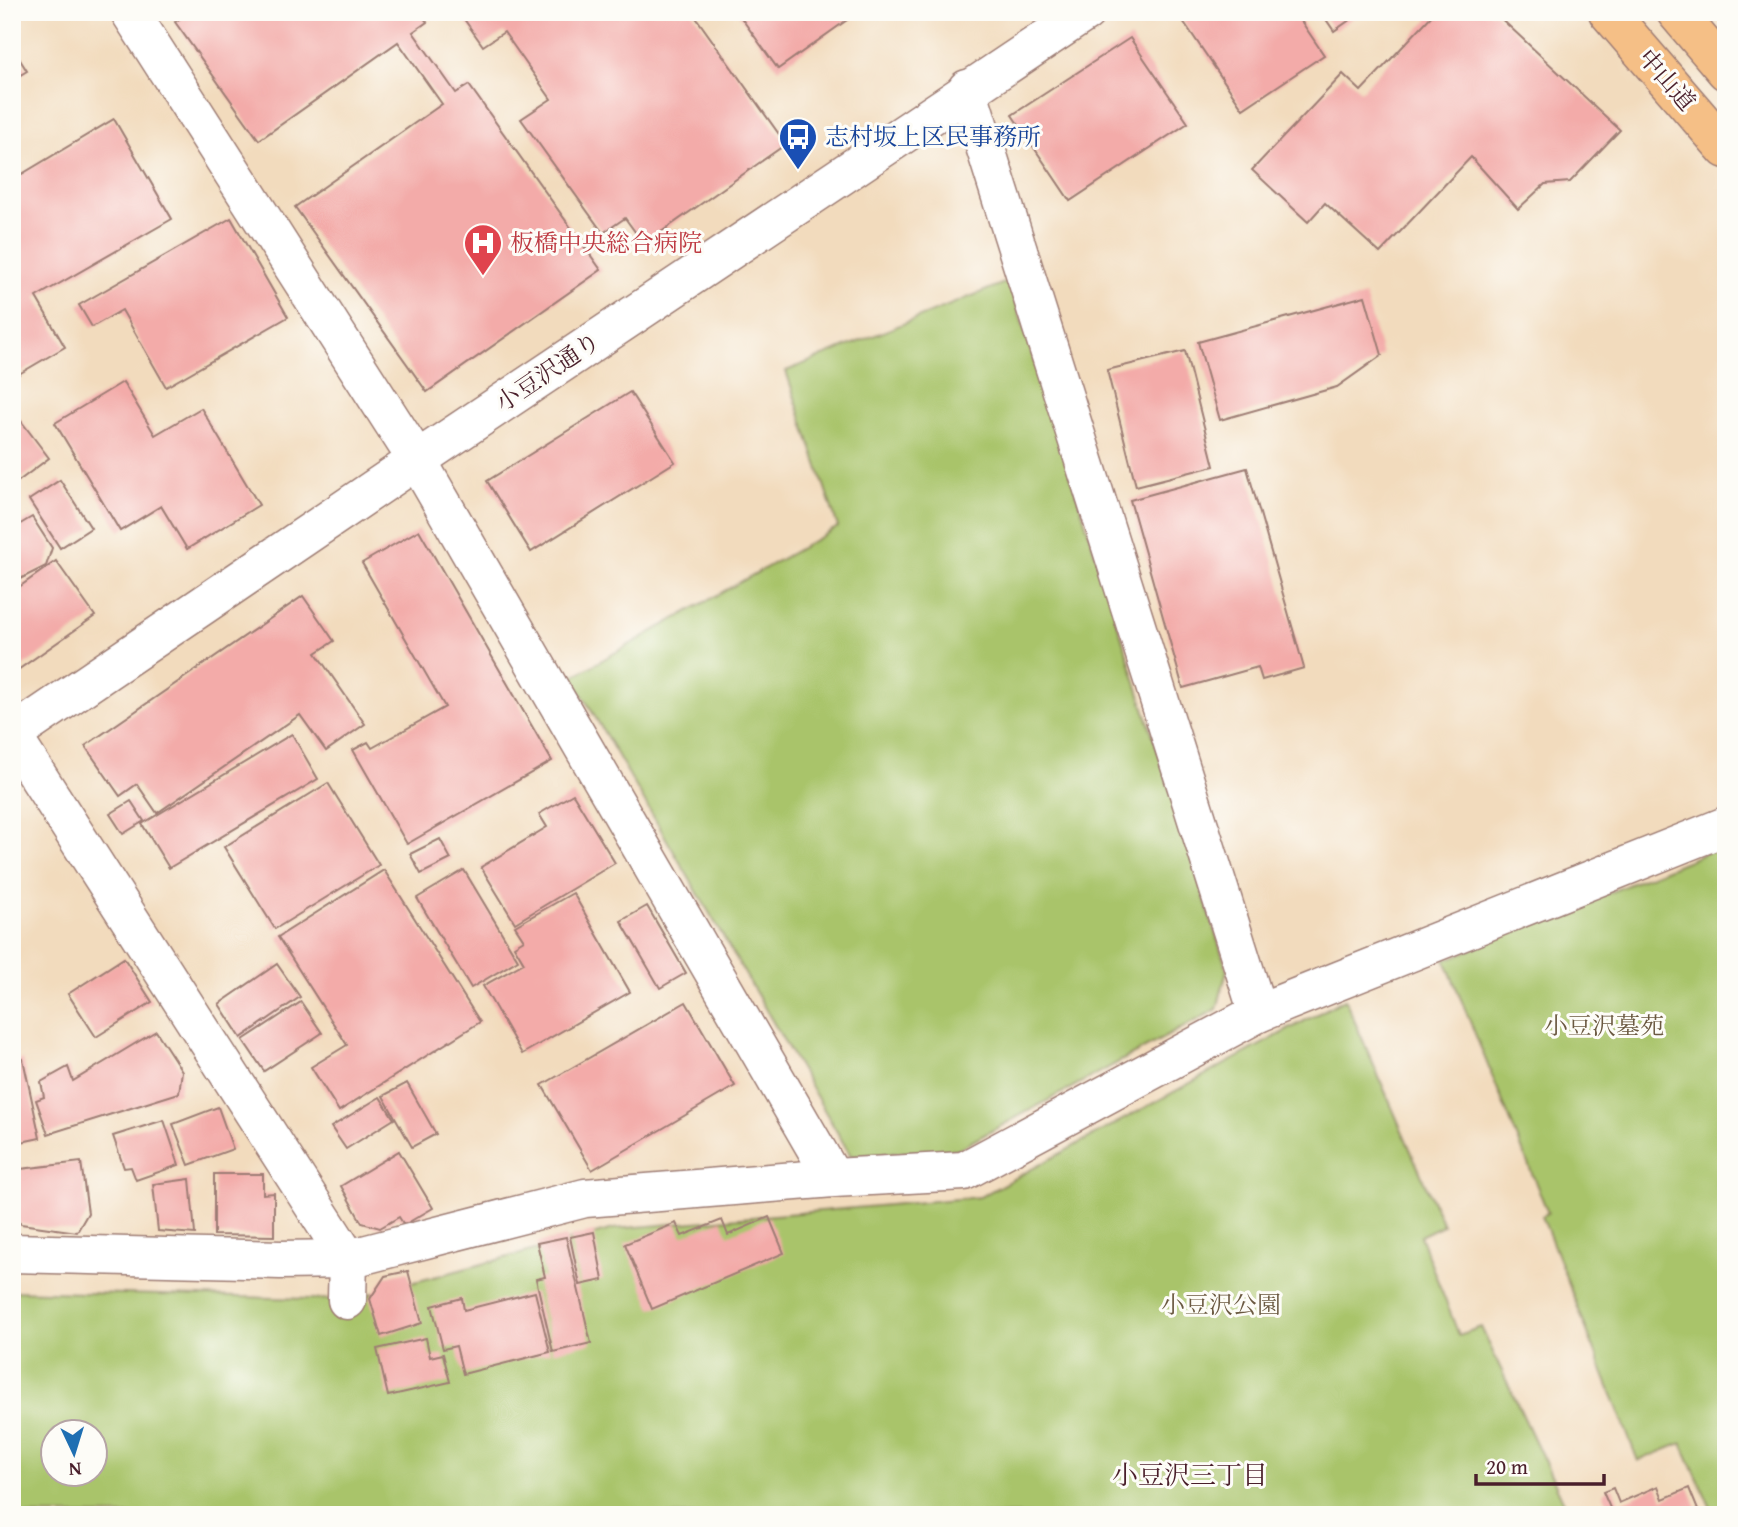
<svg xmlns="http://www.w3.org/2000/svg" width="1738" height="1527" font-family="'Gentium Book Plus','Noto Serif JP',serif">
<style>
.green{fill:#a9c46a;stroke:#7a724a;stroke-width:2;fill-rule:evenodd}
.building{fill:#f3aba9}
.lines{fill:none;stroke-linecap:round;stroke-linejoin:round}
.minor-casing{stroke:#9e7d74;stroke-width:41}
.tertiary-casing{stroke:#9e7d74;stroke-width:41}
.trunk-casing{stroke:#9e7d74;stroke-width:41}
.minor{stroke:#fff;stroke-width:38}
.tertiary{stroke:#fff;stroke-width:38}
.trunk{stroke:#f5bf86;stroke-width:38}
.labels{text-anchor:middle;stroke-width:6;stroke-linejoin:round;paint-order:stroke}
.street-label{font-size:24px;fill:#4a1f2b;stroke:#fdfcf7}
.transit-label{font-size:24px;fill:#164399;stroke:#fdfcf7;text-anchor:start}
.health-label{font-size:24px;fill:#be3a42;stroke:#fdfcf7;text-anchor:start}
.park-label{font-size:24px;fill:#6b5941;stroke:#fdfcf7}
.neighbourhood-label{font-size:26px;fill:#4a1f2b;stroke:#fdfcf7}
</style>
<rect width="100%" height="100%" fill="#fdfcf7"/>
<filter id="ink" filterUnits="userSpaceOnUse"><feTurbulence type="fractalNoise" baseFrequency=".0143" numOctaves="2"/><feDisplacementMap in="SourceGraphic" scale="14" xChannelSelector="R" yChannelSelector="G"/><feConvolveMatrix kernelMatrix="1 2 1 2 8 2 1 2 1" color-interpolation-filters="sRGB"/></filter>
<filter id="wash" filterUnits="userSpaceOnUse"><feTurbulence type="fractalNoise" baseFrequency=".00686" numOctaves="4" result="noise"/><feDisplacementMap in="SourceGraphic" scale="28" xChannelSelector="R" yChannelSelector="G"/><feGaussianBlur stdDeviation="1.57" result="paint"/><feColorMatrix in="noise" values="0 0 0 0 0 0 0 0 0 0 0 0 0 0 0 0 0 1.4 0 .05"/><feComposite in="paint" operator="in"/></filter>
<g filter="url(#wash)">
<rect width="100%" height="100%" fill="#f2dbbd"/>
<!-- green -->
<g class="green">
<path d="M1009,281L1227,970L1217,1009L958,1149L851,1156L572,677L838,527L786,371Z"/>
<path d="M1725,845L1726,1515H1714L1682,1443L1638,1461L1542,1216L1548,1213L1445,960Z"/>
<path d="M1345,999L1443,1225L1420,1236L1459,1335L1481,1327L1570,1515H12V1291L347,1300L614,1229L980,1197ZM52,1432H94V1474H52Z"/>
</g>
<g id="blocks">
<!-- building -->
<g class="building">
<path d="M189,12H419L427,22L413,32L456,93L469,85L601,270L427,392L295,207L442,104L398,42L259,140L175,22Z"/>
<path d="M459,12H692L786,144L644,244L625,218L603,233L521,119L551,99L504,32L483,46Z"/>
<path d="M737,12H852L854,15L778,69Z"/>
<path d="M1177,12H1295L1324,55L1243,109Z"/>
<path d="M1321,12H1361L1334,31Z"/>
<path d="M1435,12H1494L1620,130L1570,182L1545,184L1518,209L1471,157L1380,253L1325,203L1308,222L1252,170L1343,74L1361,91Z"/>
<path d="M1130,38L1188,123L1070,201L1012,115Z"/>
<path d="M12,47L27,71L12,80Z"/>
<path d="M114,119L172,219L36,297L65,347L12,378V180Z"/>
<path d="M231,218L288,317L166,387L122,310L92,327L79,305Z"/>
<path d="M1365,296L1382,355L1337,387L1220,420L1198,342Z"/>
<path d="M1185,351L1214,466L1136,486L1107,370Z"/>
<path d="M123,382L155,435L201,408L259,505L187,549L161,506L120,531L55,423Z"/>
<path d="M630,392L675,462L531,552L487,481Z"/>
<path d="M12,409L49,458L12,486Z"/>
<path d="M1247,468L1304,668L1262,680L1258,667L1183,688L1130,500Z"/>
<path d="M60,480L91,528L60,548L29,500Z"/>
<path d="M32,517L52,548L46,566L14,582L12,580V529Z"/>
<path d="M419,530L552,761L407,844L353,750L368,742L372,748L445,707L362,563Z"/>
<path d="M56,561L95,616L12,674V592Z"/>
<path d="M303,596L334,641L316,653L365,724L326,751L300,715L157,813L137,784L120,796L85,746Z"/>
<path d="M292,734L318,779L169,868L142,824Z"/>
<path d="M328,783L379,865L275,929L224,847Z"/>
<path d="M573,794L615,863L515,923L481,867L547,827L539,814Z"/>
<path d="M131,801L144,821L123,834L110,814Z"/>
<path d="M440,839L451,859L421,874L410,854Z"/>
<path d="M384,870L480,1022L339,1111L311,1067L347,1045L278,937Z"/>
<path d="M464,870L518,960L471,988L417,898Z"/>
<path d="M573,893L630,992L522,1054L483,986L524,963L514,946L524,940L515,926Z"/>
<path d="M647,906L686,973L660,988L621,921Z"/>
<path d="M124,958L152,1002L96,1037L68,994Z"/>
<path d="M277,964L300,997L241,1038L219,1004Z"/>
<path d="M301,1002L322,1033L264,1071L243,1040Z"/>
<path d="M686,1002L735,1086L592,1170L542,1085Z"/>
<path d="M156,1031L182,1071L179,1093L48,1134L36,1100L44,1097L41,1082L68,1067L73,1081Z"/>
<path d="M23,1059L40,1138L12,1144V1062Z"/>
<path d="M407,1083L436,1134L412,1147L383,1096Z"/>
<path d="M380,1097L394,1119L346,1149L331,1127Z"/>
<path d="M218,1107L233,1149L189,1165L173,1124Z"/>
<path d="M164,1120L179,1165L136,1180L131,1167L124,1168L113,1136Z"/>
<path d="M399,1151L433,1208L404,1225L399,1217L380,1228L362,1223L341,1186Z"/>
<path d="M81,1162L88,1213L77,1232L21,1224L12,1216V1170Z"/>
<path d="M214,1174H263V1194L274,1193V1236L214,1235Z"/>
<path d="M190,1179L195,1234L158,1231L153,1184Z"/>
<path d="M769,1217L784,1253L652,1309L625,1244L676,1223L682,1236L722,1220L728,1235Z"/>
<path d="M594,1232L603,1280L580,1285L570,1237Z"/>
<path d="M566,1237L591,1343L553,1352L536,1279L545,1277L537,1243Z"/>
<path d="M408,1271L422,1323L381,1336L370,1299L385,1276Z"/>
<path d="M535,1292L550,1352L463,1374L456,1346L443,1349L432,1306L462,1298L464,1310Z"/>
<path d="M426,1338L430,1357L443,1354L450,1382L388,1396L377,1349Z"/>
<path d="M1658,1486L1663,1499L1689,1488L1700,1515H1613L1603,1492L1613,1488L1619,1503Z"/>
</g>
</g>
</g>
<g filter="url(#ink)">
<use href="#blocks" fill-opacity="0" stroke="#9e7d74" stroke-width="2"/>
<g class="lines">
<defs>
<g id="minor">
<path d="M130,12L417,460L833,1178"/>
<path d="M967,89L1258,1013"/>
<path d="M12,1253L280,1260L348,1259L585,1198L833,1178L964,1171L1258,1013L1726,826"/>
<path d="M347,1300L348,1259"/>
</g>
<g id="tertiary">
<path d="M12,735L417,460L1086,12"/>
<path d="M12,736L348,1259"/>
</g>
<g id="trunk">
<path d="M1608,12L1726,149"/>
<path d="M1676,12L1726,71"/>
</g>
</defs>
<!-- minor casing -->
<use href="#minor" class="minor-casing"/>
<!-- tertiary casing -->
<use href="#tertiary" class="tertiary-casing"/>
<!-- trunk casing -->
<use href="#trunk" class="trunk-casing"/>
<!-- minor -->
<use href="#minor" class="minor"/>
<!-- tertiary -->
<use href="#tertiary" class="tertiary"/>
<!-- trunk -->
<use href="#trunk" class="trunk"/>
</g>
</g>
<!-- icons -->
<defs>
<symbol id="bus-pin" viewBox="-11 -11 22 30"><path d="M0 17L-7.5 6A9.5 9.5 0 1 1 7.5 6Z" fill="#1a4fb4" stroke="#fdfcf7"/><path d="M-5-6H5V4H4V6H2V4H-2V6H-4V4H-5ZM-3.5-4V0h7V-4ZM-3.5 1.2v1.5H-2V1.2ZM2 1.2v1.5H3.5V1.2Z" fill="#fff"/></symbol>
<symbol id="hospital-pin" viewBox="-11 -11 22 30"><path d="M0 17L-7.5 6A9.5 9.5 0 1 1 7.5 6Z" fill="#e0444e" stroke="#fdfcf7"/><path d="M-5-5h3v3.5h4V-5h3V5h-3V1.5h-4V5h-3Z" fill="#fff"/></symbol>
</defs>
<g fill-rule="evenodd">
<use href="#bus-pin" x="776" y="115" width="44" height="60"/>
<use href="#hospital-pin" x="461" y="221" width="44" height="60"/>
</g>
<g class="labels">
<!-- street labels -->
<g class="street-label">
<text transform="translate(1667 80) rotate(49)" y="8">中山道</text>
<text transform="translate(548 372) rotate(-34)" y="8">小豆沢通り</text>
</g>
<!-- transit labels -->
<g class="transit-label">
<text x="825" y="145">志村坂上区民事務所</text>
</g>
<!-- health labels -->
<g class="health-label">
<text x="510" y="251">板橋中央総合病院</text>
</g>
<!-- park labels -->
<g class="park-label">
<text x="1604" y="1034">小豆沢墓苑</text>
<text x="1221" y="1313">小豆沢公園</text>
</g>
<!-- neighbourhood labels -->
<g class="neighbourhood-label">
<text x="1190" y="1484">小豆沢三丁目</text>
</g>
</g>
<!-- margin -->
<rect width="1738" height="1527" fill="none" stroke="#fdfcf7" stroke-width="42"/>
<!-- north arrow -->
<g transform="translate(74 1453) rotate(176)"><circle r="33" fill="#fdfcf7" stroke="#b5a4a5" stroke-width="2"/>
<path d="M0-5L12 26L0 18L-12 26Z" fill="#1f6fb2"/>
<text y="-10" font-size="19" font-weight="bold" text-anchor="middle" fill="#4a1f2b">N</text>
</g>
<!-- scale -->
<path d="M1476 1474v10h128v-10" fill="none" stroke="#4a1f2b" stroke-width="3.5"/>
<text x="1486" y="1474" font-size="21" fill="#4a1f2b" stroke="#fdfcf7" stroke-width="5" paint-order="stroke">20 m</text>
</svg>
